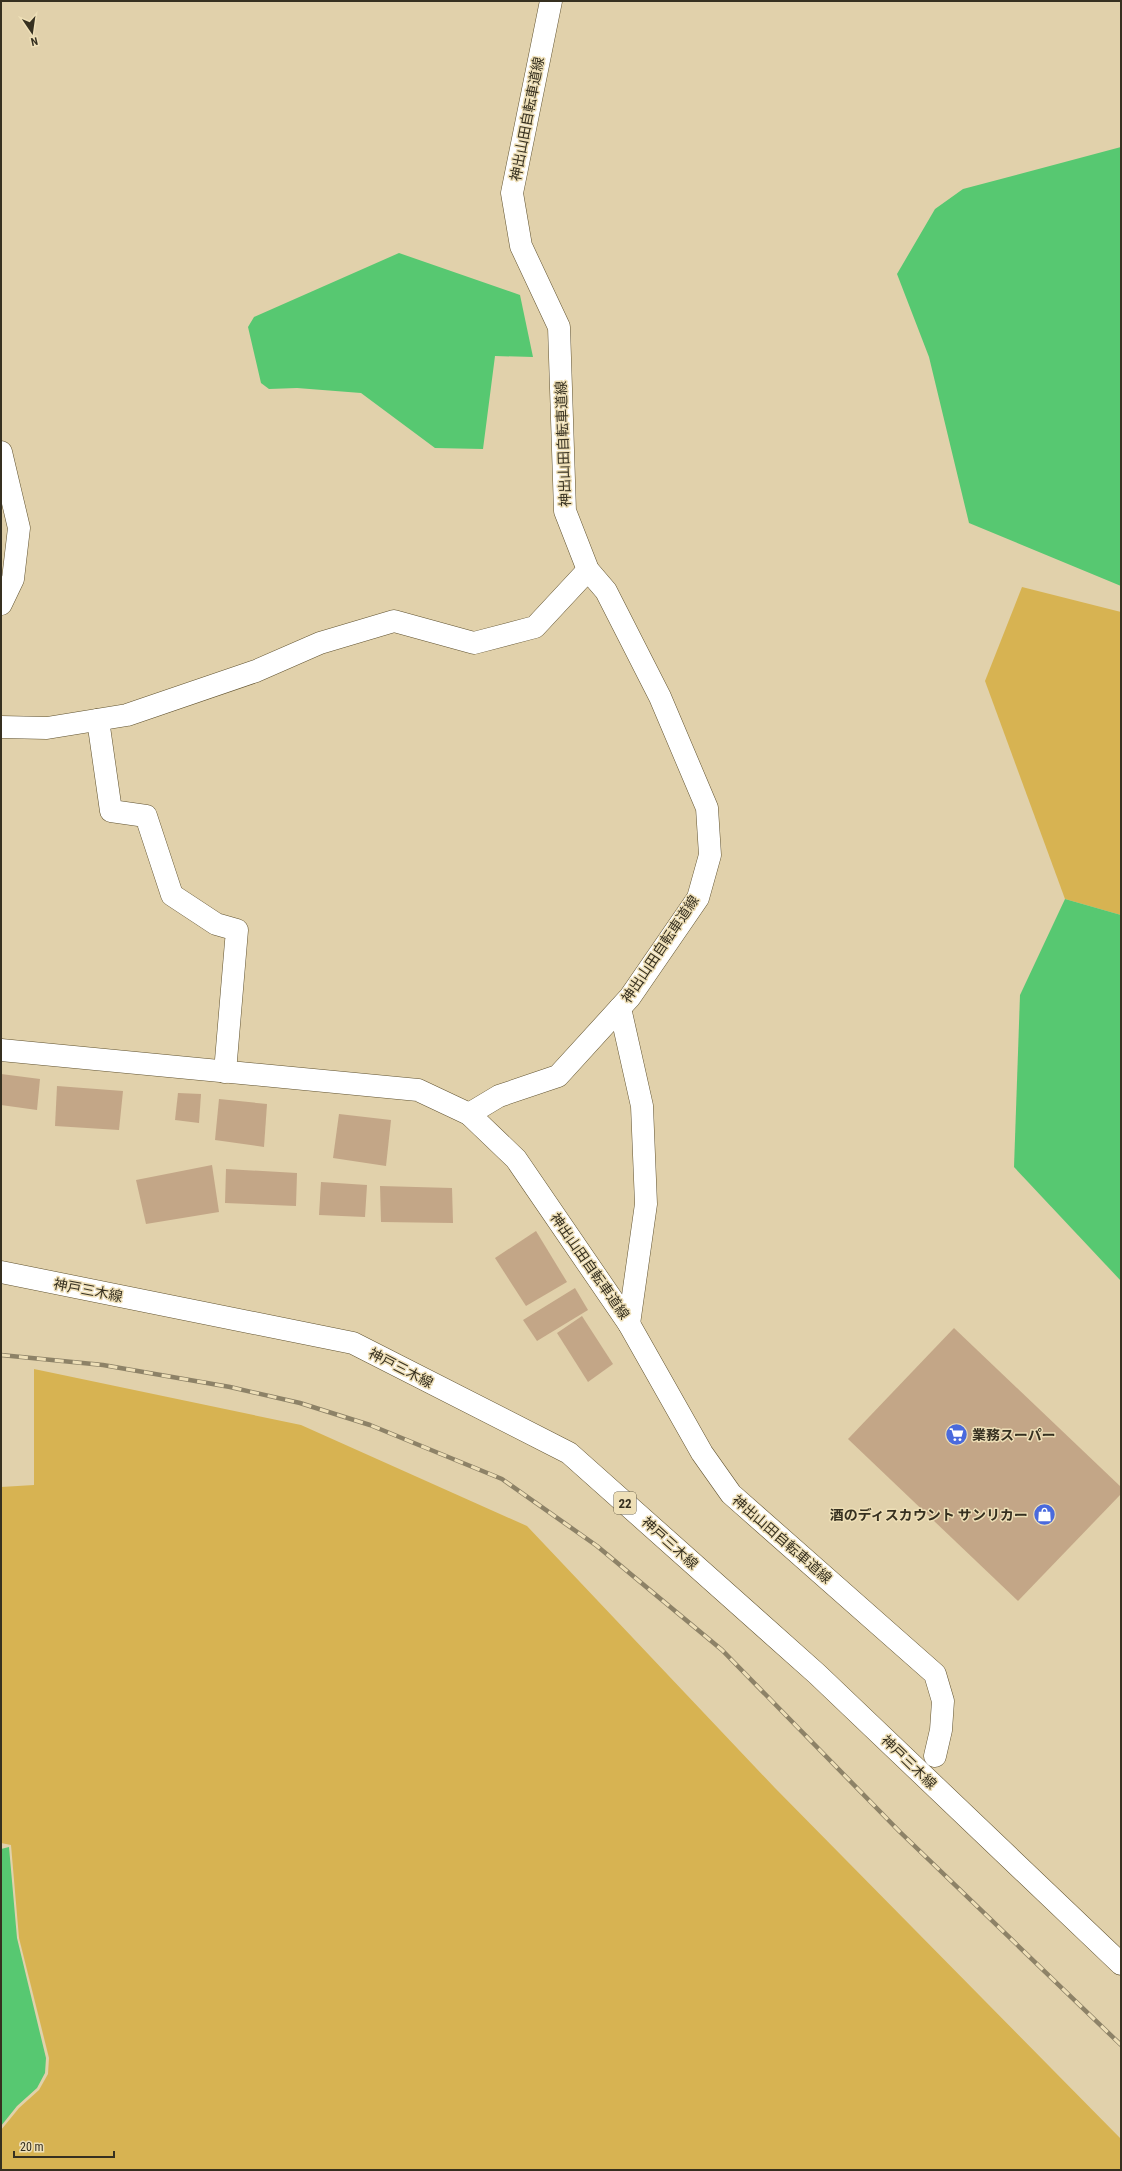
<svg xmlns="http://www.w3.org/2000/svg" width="1122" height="2171" font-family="'Roboto Condensed','Noto Sans JP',sans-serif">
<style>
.green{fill:#d7b352}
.water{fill:#57c871}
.building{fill:#c3a687}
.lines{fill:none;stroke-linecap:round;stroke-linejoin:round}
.minor-casing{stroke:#60522f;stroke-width:23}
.secondary-casing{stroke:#60522f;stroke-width:23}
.primary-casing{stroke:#60522f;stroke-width:23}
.minor{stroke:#fff;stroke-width:22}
.secondary{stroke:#fff;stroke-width:22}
.primary{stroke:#fff;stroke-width:22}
.rail-casing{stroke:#8d8267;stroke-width:4.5}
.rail{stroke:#eedfb7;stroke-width:3;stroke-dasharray:9;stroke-linecap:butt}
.labels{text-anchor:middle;stroke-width:3;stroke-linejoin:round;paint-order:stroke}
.shield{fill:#eedfb7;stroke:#6d644d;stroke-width:1}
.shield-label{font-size:13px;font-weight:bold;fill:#363020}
.street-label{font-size:14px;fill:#363020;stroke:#eedfb7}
.poi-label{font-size:14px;font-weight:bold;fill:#363020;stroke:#eedfb7;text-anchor:start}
</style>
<rect width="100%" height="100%" fill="#e1d1ab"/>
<!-- green -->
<g class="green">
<path d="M1022,587L1121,612V915L1065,899L985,681Z"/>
<path d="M34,1369L301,1425L527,1526L775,1788L1121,2139V2170H1V2130L19,2108L39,2090L48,2074L49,2058L19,1938L11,1845L1,1843V1487L34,1485Z"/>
</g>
<!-- water -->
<g class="water">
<path d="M1121,147V586L969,523L929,357L897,274L935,209L963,189Z"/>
<path d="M399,253L520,295L533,357L495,356L483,449L435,448L361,393L297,388L269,389L261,383L248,327L254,317Z"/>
<path d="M1065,899L1121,915V1281L1014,1167L1020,995Z"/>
<path d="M9,1847L17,1938L46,2058L45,2073L37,2088L17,2106L1,2126V1849Z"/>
</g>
<!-- building -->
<g class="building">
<path d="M1,1074L40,1079L37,1110L1,1105Z"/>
<path d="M57,1086L123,1091L119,1130L55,1126Z"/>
<path d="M178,1093L201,1094L199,1123L175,1120Z"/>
<path d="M219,1099L267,1104L264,1147L215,1140Z"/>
<path d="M339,1114L391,1120L386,1166L333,1158Z"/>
<path d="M212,1165L219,1212L146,1224L136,1180Z"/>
<path d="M226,1169L297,1173L296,1206L225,1203Z"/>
<path d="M321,1182L367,1185L365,1217L319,1215Z"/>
<path d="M380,1186L452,1188L453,1223L381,1222Z"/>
<path d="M536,1231L567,1282L526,1306L495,1258Z"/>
<path d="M575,1288L588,1310L537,1341L523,1320Z"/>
<path d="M582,1316L613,1364L588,1382L557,1333Z"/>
<path d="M954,1328L1121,1487V1494L1018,1601L848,1439Z"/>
</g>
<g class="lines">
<defs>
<g id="minor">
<path d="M1,452L19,528L13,579L1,604"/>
<path d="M98,720L111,811L146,816L172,895L216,924L237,930L225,1072"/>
<path d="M1,727L47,728L127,715L256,671L320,643L394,621L474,643L535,627L588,570"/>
<path d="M620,1008L642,1106L646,1204L629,1324"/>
<path d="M1,1050L418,1090L469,1114"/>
</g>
<path id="secondary" d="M551,1L512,193L521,246L559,327L565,511L588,570L606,591L660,697L707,808L710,855L698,898L630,997L558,1076L499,1096L469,1114L516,1159L629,1324L702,1453L731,1494L935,1674L943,1701L941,1730L935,1756"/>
<path id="primary" d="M1,1272L353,1343L569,1453L817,1674L1121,1964"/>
</defs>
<!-- minor casing -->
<use href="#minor" class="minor-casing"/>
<!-- secondary casing -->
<use href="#secondary" class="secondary-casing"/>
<!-- primary casing -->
<use href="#primary" class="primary-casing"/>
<!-- minor -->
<use href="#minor" class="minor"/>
<!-- secondary -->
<use href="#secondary" class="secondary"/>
<!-- primary -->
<use href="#primary" class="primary"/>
<defs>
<path id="rail" d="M1,1355L103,1365L230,1387L300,1403L370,1425L502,1479L597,1546L722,1650L900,1832L1121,2045"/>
</defs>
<!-- rail casing -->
<use href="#rail" class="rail-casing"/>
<!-- rail -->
<use href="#rail" class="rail"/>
</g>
<!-- icons -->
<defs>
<symbol id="supermarket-disc" viewBox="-11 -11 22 22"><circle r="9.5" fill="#4a6add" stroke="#eedfb7"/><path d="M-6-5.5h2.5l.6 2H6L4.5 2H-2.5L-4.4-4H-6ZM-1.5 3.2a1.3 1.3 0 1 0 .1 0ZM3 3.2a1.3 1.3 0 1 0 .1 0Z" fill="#fff"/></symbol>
<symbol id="shop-disc" viewBox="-11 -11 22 22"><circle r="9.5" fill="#4a6add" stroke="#eedfb7"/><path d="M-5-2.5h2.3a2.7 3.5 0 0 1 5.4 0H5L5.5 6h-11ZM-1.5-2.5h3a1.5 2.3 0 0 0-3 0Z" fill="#fff"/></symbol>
</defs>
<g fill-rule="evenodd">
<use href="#supermarket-disc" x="944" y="1422" width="25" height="25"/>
<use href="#shop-disc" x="1032" y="1502" width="25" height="25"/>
</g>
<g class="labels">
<!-- shield labels -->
<rect class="shield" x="614" y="1492" width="22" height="22" rx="3"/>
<g class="shield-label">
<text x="625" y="1508">22</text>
</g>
<!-- street labels -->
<g class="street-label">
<text transform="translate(527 119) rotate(-79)" y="5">神出山田自転車道線</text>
<text transform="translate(563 444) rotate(-92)" y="5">神出山田自転車道線</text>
<text transform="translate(660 949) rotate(-56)" y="5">神出山田自転車道線</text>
<text transform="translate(590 1266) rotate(55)" y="5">神出山田自転車道線</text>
<text transform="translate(88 1290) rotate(11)" y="5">神戸三木線</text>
<text transform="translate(401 1368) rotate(27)" y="5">神戸三木線</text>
<text transform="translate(782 1539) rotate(41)" y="5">神出山田自転車道線</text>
<text transform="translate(670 1543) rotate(42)" y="5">神戸三木線</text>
<text transform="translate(909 1762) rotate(44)" y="5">神戸三木線</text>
</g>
<!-- poi labels -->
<g class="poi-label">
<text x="972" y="1440">業務スーパー</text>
<text x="1028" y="1520" text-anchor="end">酒のディスカウント サンリカー</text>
</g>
</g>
<!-- border -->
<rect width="1122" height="2171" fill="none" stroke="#363020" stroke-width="4"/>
<!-- north arrow -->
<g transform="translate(32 32) rotate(167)" stroke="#eedfb7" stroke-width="3" paint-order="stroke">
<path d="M0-3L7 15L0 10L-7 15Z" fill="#363020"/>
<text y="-6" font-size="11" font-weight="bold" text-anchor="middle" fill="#363020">N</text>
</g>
<!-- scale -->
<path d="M14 2151v6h100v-6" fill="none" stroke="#363020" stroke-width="2"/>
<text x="20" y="2151" font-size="12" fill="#363020" stroke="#eedfb7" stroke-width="3" paint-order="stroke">20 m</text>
</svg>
